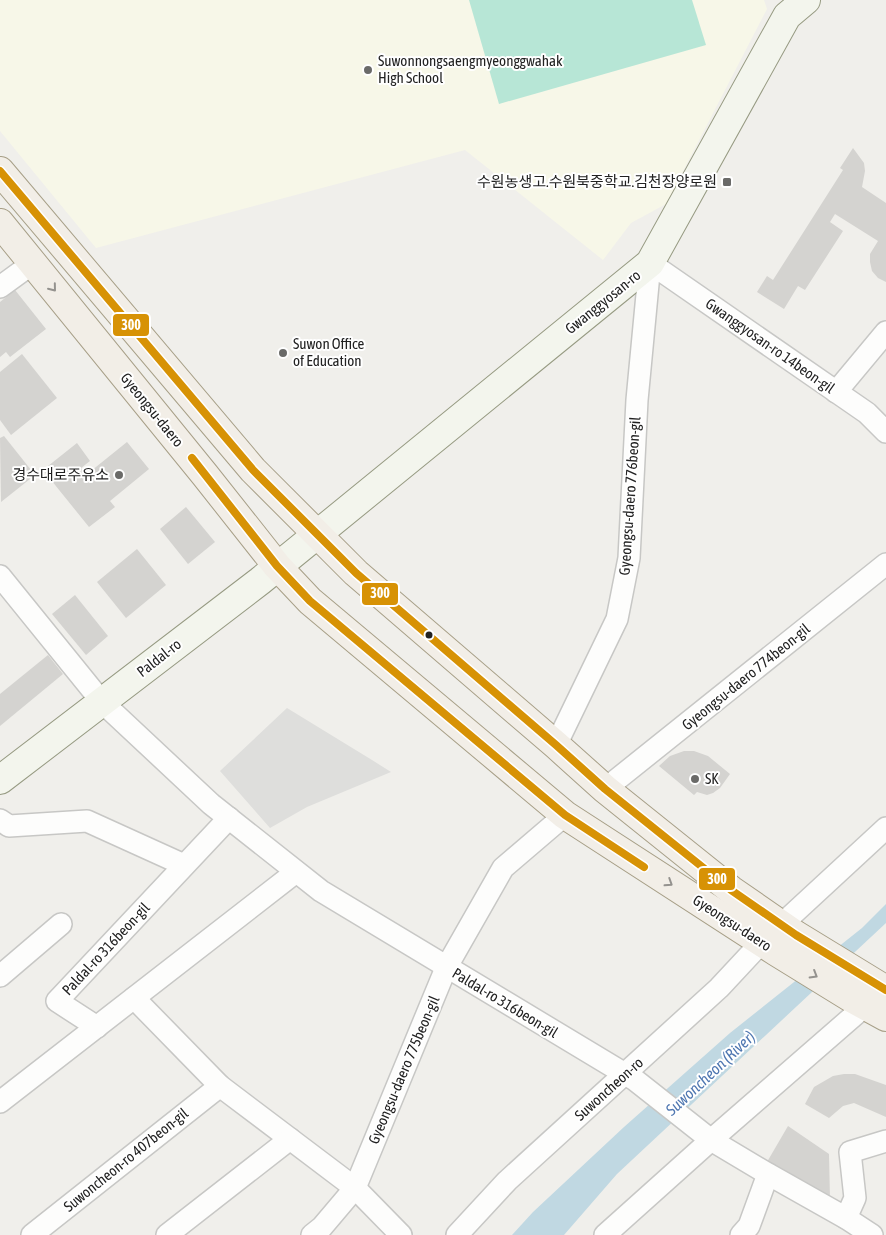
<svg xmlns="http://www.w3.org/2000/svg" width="886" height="1235" font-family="'Asap Condensed','Noto Sans KR',sans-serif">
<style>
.education{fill:#f7f7e8}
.religious{fill:#dededc}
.pitch{fill:#b7e6d6}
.water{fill:#c0d8e2}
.building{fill:#d4d3d0}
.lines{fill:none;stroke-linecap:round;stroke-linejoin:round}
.minor-casing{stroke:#c7c7c5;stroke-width:24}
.secondary-casing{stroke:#969a82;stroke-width:30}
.primary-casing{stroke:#a79f87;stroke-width:30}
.minor{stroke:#fdfdfc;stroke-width:21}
.secondary{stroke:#f3f5ed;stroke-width:28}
.primary{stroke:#f2eee7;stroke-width:28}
.bus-1-casing{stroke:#fff;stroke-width:11}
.bus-1{stroke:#d79205;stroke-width:8}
.oneway{stroke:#94928e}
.poi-dot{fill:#6a6a68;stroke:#fff;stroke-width:2}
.bus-dot{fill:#222;stroke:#fff;stroke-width:2}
.labels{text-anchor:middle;stroke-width:4;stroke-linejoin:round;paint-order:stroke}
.poi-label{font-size:15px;fill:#222;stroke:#fff;text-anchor:start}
.street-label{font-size:15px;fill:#222;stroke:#fff}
.water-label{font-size:16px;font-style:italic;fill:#4f77b1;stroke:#fff}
.line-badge{stroke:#fff;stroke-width:2}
.badge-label{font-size:14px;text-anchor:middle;font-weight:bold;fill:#fff}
</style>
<rect width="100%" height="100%" fill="#f0efeb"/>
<!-- education -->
<path class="education" d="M0,0H764L767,9L666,204L631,223L603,260L465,150L96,248L0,131Z"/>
<!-- religious -->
<path class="religious" d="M287,708L372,760L391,772L307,807L270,828L220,771Z"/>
<!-- pitch -->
<path class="pitch" d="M469,0H692L706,45L499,104Z"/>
<!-- water -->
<path class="water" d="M886,904V923L617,1174L564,1235H512L533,1212L624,1127L730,1033L862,928Z"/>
<!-- building -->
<g class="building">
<path d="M853,148L864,163L865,171L862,187L886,203V282L878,278L872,271L870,262V254L878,241L835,214L830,222L843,231L805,290L798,286L784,309L757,292L767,276L773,280L843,170L840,168Z"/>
<path d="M15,290L46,329L10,357L6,352L0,357V302Z"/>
<path d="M22,354L57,398L11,435L0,420V372Z"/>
<path d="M4,436L35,475L1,502L0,438Z"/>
<path d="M127,442L149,469L110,501L115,507L89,527L43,470L77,443L90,461L81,468L86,475Z"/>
<path d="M186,507L215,542L188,564L160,529Z"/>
<path d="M137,549L166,585L126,618L97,582Z"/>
<path d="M75,595L108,636L86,655L52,614Z"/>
<path d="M48,655L63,674L0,726V694Z"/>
<path d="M684,751H694L708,756L730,774L720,788L713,793L707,795L697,792L694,795L659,766L670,756Z"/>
<path d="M844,1074H855L886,1085V1117L854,1103L843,1106L829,1118L805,1104L814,1087L833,1076Z"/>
<path d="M788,1126L829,1154L830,1199L767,1162Z"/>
</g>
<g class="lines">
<defs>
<g id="minor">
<path d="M0,287L33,263"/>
<path d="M836,392L886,332"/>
<path d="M0,576L102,702L211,804L321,891L635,1080L711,1140L768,1174L846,1218L872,1235"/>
<path d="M556,745L617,619L629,558L637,400L650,263L867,413L886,432"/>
<path d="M605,789L886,564"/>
<path d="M0,820L9,826L87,821L184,865"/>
<path d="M781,925L886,828"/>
<path d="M0,976L61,924"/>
<path d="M134,998L220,1086L355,1188L401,1235"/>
<path d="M97,1027L57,1001L229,818"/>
<path d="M0,1102L296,872"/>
<path d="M846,1218L855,1198L850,1152L886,1141"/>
<path d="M32,1235L220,1086"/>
<path d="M167,1235L290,1139"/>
<path d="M312,1235L322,1227L355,1188L446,968L503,868L565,815"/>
<path d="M457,1235L507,1181L719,988L761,943"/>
<path d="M605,1235L711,1140L865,1006"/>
<path d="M741,1235L749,1226L768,1174"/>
</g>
<path id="secondary" d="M0,780L260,581L650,263L787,16L806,0"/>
<g id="primary">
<path d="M0,171L253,470L356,573L556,745L605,789L731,890L796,935L886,990"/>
<path d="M0,223L205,475L277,566L310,601L565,815L775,951L853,999L886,1017"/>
</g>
</defs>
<!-- minor casing -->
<use href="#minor" class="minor-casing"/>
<!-- secondary casing -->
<use href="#secondary" class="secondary-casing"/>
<!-- primary casing -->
<use href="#primary" class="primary-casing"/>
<!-- minor -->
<use href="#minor" class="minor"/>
<!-- secondary -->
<use href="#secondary" class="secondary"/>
<!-- primary -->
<use href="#primary" class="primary"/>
<defs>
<g id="bus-1">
<path d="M0,171L253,470L356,573L556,745L605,789L731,890L796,935L886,990"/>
<path d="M192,458L277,566L310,601L565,815L644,867"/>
</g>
</defs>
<!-- bus-1 casing -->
<use href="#bus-1" class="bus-1-casing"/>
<!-- bus-1 -->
<use href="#bus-1" class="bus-1"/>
</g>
<!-- one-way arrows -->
<defs><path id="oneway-chevron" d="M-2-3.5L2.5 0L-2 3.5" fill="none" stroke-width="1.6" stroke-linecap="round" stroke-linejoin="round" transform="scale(1.25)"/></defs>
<g class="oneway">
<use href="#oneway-chevron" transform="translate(53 288) rotate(51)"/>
<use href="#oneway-chevron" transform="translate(669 883) rotate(33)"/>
<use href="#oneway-chevron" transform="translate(814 975) rotate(31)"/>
</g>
<!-- markers -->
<g class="poi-dot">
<circle cx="368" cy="70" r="5"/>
<rect x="722" y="177" width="10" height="10" rx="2.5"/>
<circle cx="283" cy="353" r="5"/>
<circle cx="119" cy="475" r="5"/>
<circle cx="695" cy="779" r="5"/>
</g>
<circle class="bus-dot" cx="429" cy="635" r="4.5"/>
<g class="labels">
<!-- poi labels -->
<g class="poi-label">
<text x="378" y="66">Suwonnongsaengmyeonggwahak<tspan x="378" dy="17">High School</tspan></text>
<text x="717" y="187" text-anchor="end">수원농생고.수원북중학교.김천장양로원</text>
<text x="293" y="349">Suwon Office<tspan x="293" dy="17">of Education</tspan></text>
<text x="109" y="480" text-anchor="end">경수대로주유소</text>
<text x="705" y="784">SK</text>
</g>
<!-- street labels -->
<g class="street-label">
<text transform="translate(603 302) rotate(-39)" y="5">Gwanggyosan-ro</text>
<text transform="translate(770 346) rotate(35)" y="5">Gwanggyosan-ro 14beon-gil</text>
<text transform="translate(152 410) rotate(51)" y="5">Gyeongsu-daero</text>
<text transform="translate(630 496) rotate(-86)" y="5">Gyeongsu-daero 776beon-gil</text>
<text transform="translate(159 658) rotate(-38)" y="5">Paldal-ro</text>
<text transform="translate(746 677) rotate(-39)" y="5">Gyeongsu-daero 774beon-gil</text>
<text transform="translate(732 923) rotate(33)" y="5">Gyeongsu-daero</text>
<text transform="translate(106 949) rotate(-47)" y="5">Paldal-ro 316beon-gil</text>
<text transform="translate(505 1003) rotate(31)" y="5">Paldal-ro 316beon-gil</text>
<text transform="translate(404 1070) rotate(-67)" y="5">Gyeongsu-daero 775beon-gil</text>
<text transform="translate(609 1089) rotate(-42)" y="5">Suwoncheon-ro</text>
<text transform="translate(126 1160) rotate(-39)" y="5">Suwoncheon-ro 407beon-gil</text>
</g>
<!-- water labels -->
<g class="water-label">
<text transform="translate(710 1073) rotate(-43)" y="6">Suwoncheon (River)</text>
</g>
</g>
<g class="line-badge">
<rect x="112" y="313" width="38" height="24" rx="5" fill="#d79205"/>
<rect x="361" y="582" width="38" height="24" rx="5" fill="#d79205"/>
<rect x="698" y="867" width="38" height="24" rx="5" fill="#d79205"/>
</g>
<g class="badge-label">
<text x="131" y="330">300</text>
<text x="380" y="598">300</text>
<text x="717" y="884">300</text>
</g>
</svg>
